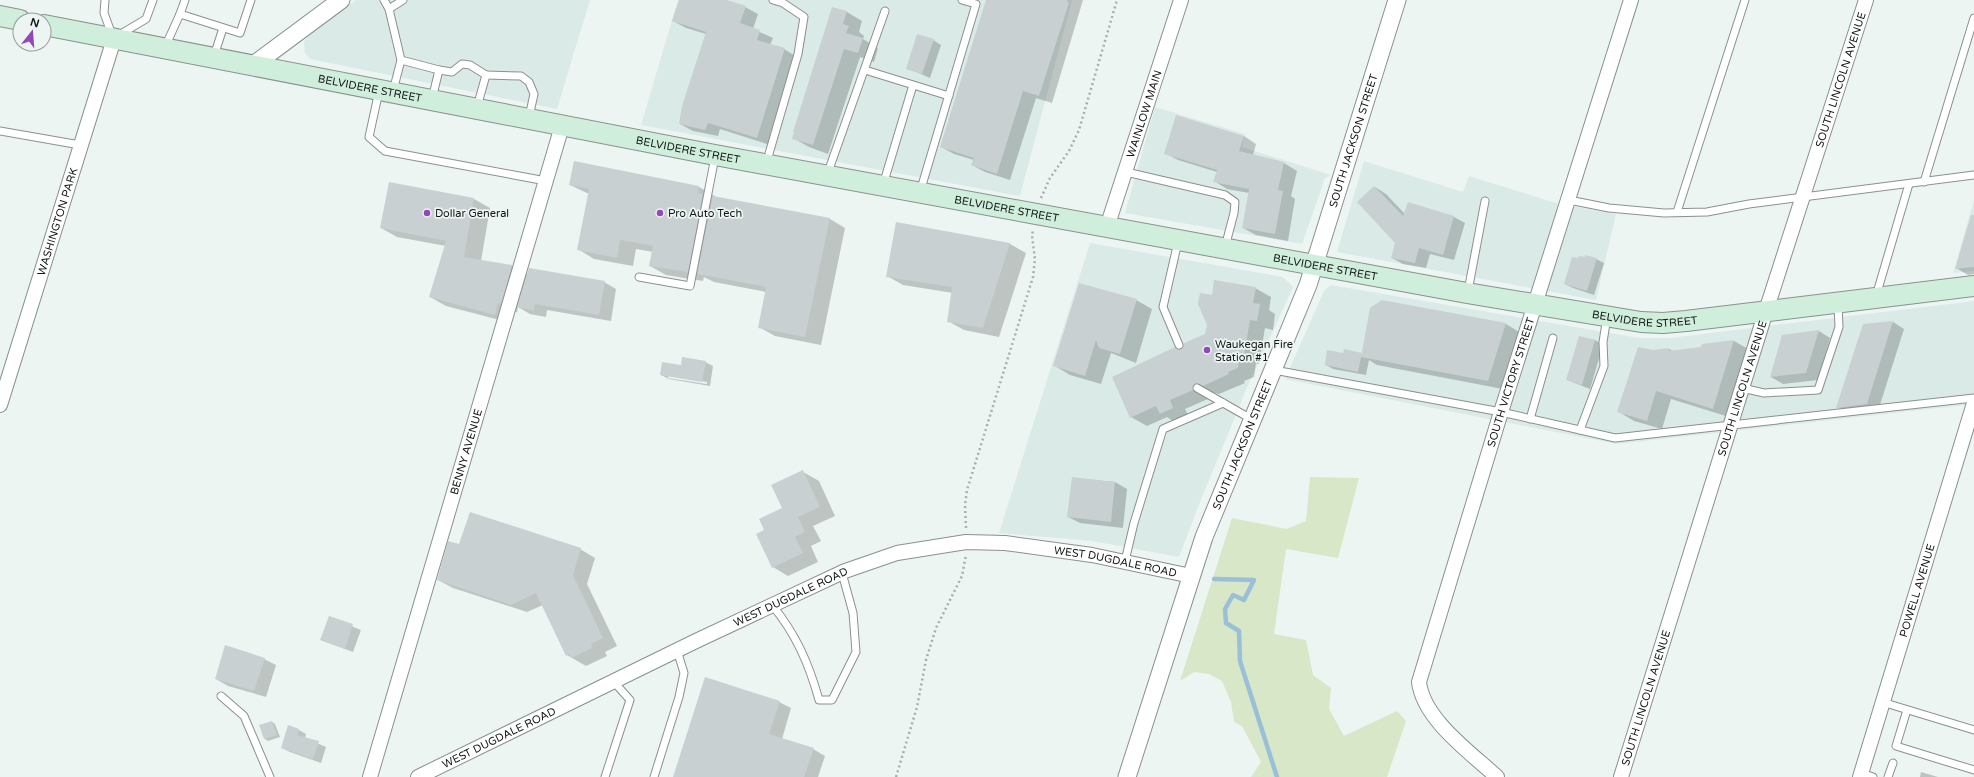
<svg xmlns="http://www.w3.org/2000/svg" width="1974" height="777" font-family="'Varela Round',sans-serif">
<style>
.built{fill:#daeae7}
.green{fill:#d7e7c7}
.shadow{fill:#0003;fill-rule:evenodd}
.lines{fill:none;stroke-linecap:round;stroke-linejoin:round}
.stream{stroke:#9ac0d7;stroke-width:4.5}
.building{fill:#c9d0d1}
.service-casing{stroke:#8a918f;stroke-width:9}
.minor-casing{stroke:#8a918f;stroke-width:16}
.tertiary-casing{stroke:#8a918f;stroke-width:19}
.secondary-casing{stroke:#8a918f;stroke-width:22}
.path{stroke:#a7aeac;stroke-width:2.5;stroke-dasharray:2 3;stroke-linecap:butt}
.service{stroke:#fff;stroke-width:7}
.minor{stroke:#fff;stroke-width:14}
.tertiary{stroke:#fff;stroke-width:17}
.secondary{stroke:#cfeedc;stroke-width:20}
.poi-dot{fill:#9347b8;stroke:#edf5f3;stroke-width:1.5}
.labels{text-anchor:middle;stroke-width:3.5;stroke-linejoin:round;paint-order:stroke}
.street-label{font-size:11px;fill:#131615;stroke:#edf5f3}
.poi-label{font-size:11px;fill:#131615;stroke:#edf5f3;text-anchor:start}
</style>
<rect width="100%" height="100%" fill="#edf5f3"/>
<!-- built -->
<g class="built">
<path d="M356,0H590L557,109L310,59L305,53L304,42L309,35Z"/>
<path d="M678,0H1072L1020,196L641,125Z"/>
<path d="M1155,107L1245,134L1242,147L1331,175L1325,178L1302,244L1125,213Z"/>
<path d="M1364,161L1463,192L1469,176L1556,203L1616,214L1596,300L1337,252Z"/>
<path d="M1974,200V271L1953,273Z"/>
<path d="M1090,243L1283,277L1293,287L1246,390L1198,507L1179,557L1092,541L999,533Z"/>
<path d="M1331,285L1639,338H1670L1974,301V404L1617,444L1285,379L1324,291Z"/>
</g>
<!-- green -->
<path class="green" d="M1310,477L1359,478L1338,558L1286,549L1274,634L1306,640L1313,675L1331,688L1329,709L1344,736L1397,711L1406,721L1387,777H1251L1261,762L1242,726L1234,722L1231,702L1222,681L1209,674L1194,672L1180,681L1232,518L1287,529L1306,521Z"/>
<!-- shadow -->
<g class="shadow">
<path d="M680,0H723L745,7L758,14L753,29L773,38L770,45L784,49L797,57L770,145L720,129L718,136L693,131L680,124L706,34L686,28L673,21Z"/>
<path d="M987,0H1083L1052,103L1036,98L1010,180L985,172L972,165L974,160L954,154L941,147Z"/>
<path d="M833,8L847,12L862,21L859,32L864,36L863,39L878,48L874,62L860,57L828,154L809,147L793,138Z"/>
<path d="M933,40L941,45L930,78L907,68Z"/>
<path d="M1244,136L1256,144L1253,155L1284,163L1297,171L1291,196L1295,199L1288,241L1256,235L1243,228L1249,193L1227,189L1214,181L1217,172L1178,160L1165,153Z"/>
<path d="M575,163L699,187L715,196V198L830,219L845,228L821,345L775,336L759,327L766,292L714,282L704,277L703,281L666,275L650,266L653,252L636,249L633,266L594,259L578,249L589,194L570,185Z"/>
<path d="M390,183L474,199L490,208L481,261L512,266L528,275L604,282L616,289L611,321L547,310L546,317L530,314L518,307L517,312H514L511,323L446,306L430,297L446,246L397,237L381,228Z"/>
<path d="M1375,187L1386,194L1405,214L1408,204L1454,217L1465,223L1454,260L1430,254L1426,268L1403,264L1392,258L1396,243Z"/>
<path d="M897,223L1010,244L1026,253L999,337L964,330L948,321L953,293L903,285L887,276Z"/>
<path d="M1974,223V274L1968,275L1956,268Z"/>
<path d="M1596,259L1604,263L1594,295L1573,288L1565,284Z"/>
<path d="M1255,288L1271,297L1269,310L1275,314L1273,330L1265,328L1259,364L1256,363L1254,377L1244,381L1245,383L1219,394L1211,392L1208,395V399L1185,409L1189,417L1176,423L1167,417L1147,426L1131,417L1182,351L1206,335L1213,296Z"/>
<path d="M1136,300L1152,309L1136,363L1111,353L1101,384L1070,375L1055,366Z"/>
<path d="M1382,301L1506,324L1521,333L1503,389L1377,365L1369,360L1366,375L1333,369L1326,365L1344,354H1362Z"/>
<path d="M1893,322L1904,329L1878,411L1849,414L1838,407Z"/>
<path d="M1819,331L1830,338L1818,380L1783,384L1771,377Z"/>
<path d="M1580,337L1595,340L1603,345L1590,389L1567,380Z"/>
<path d="M1734,341L1750,350L1729,417L1671,399L1662,429L1634,421L1619,412L1653,351L1669,349L1673,351L1702,348V345Z"/>
<path d="M705,362L713,366L710,386L669,379L661,375L682,366ZM668,376L707,382V384L668,378Z"/>
<path d="M803,472L819,481L835,516L813,526L821,541L811,546L818,562L788,576L773,567L766,531L783,509Z"/>
<path d="M1073,478L1115,482L1127,489L1123,528L1080,523L1068,517Z"/>
<path d="M460,545L580,549L595,558L587,584L617,646L605,652L607,656L586,666L567,655L543,605L527,612L453,588L438,580Z"/>
<path d="M329,617L361,630L353,652L321,640Z"/>
<path d="M264,659L276,665L266,697L228,686L216,679Z"/>
<path d="M779,702L791,708L782,739L813,749L825,756L818,777H674Z"/>
<path d="M272,722L275,724L280,737L268,741L265,739Z"/>
<path d="M299,730L306,734L305,738L326,747L321,763L290,752L282,748Z"/>
<path d="M1921,772L1938,777H1920Z"/>
</g>
<g class="lines">
<!-- stream -->
<path class="stream" d="M1214,579L1254,580L1244,600L1233,595L1225,609L1226,623L1239,631L1240,661L1277,777"/>
</g>
<!-- building -->
<g class="building">
<path d="M679,0H727L746,6L740,23L760,30L757,40L785,48L757,138L708,123L705,130L679,124L682,106L706,32L672,21Z"/>
<path d="M986,0H1068L1067,2L1069,3L1039,96L1023,91L997,174L971,165L974,158L940,147Z"/>
<path d="M832,7L847,11L843,24L849,26L846,33L863,38L858,53L844,49L813,145L792,139L794,132H793Z"/>
<path d="M917,34L934,39L922,74L906,69Z"/>
<path d="M1176,115L1244,136L1239,151L1284,162L1278,190L1283,191L1275,234L1242,228L1249,189L1213,182L1217,170L1164,154Z"/>
<path d="M574,161L699,186L698,193L703,194L688,272L649,266L653,246L620,240L617,258L577,250L589,189L569,185Z"/>
<path d="M389,182L474,198L464,257L512,265L501,304L498,303L495,315L429,297L446,241L380,228Z"/>
<path d="M1374,186L1403,216L1408,202L1454,216L1443,255L1419,248L1415,263L1391,258L1395,243L1357,202Z"/>
<path d="M713,196L830,218L805,337L758,328L766,287L697,274Z"/>
<path d="M1971,215H1974V267L1955,269Z"/>
<path d="M896,222L1010,243L983,328L947,322L952,287L886,277Z"/>
<path d="M1585,255L1597,258L1587,291L1564,284L1572,257L1578,258L1579,256L1585,257Z"/>
<path d="M529,268L605,281L599,315L535,304L534,311L517,307Z"/>
<path d="M1214,280L1256,287L1253,303L1260,304L1257,321L1250,320L1244,355H1240L1238,368L1228,372L1229,374L1203,386L1197,383L1194,384L1193,390L1170,400L1173,408L1160,414L1156,406L1130,418L1112,377L1175,347L1181,349L1184,343L1205,334L1207,325L1198,304L1200,293L1212,295Z"/>
<path d="M1079,283L1137,299L1120,354L1099,348L1096,340L1085,376L1053,366Z"/>
<path d="M1382,300L1506,323L1488,381L1361,357L1370,308Z"/>
<path d="M1893,321L1867,404L1836,408L1863,324Z"/>
<path d="M1819,330L1806,373L1770,377L1782,335Z"/>
<path d="M1579,336L1595,340L1582,385L1566,380Z"/>
<path d="M1734,340L1713,409L1656,391L1647,421L1617,412L1638,347L1653,350L1669,348V351L1701,347L1702,344Z"/>
<path d="M1344,349L1362,353L1358,372L1325,365L1327,350L1343,353Z"/>
<path d="M682,357L706,361L702,382L660,375L662,362L681,365Z"/>
<path d="M803,470L820,507L798,517L805,532L795,537L803,553L772,568L756,534L764,530L759,519L782,508L771,485Z"/>
<path d="M1072,477L1115,482L1111,522L1067,517Z"/>
<path d="M470,512L581,548L573,575L603,638L591,644L592,648L571,658L569,654L566,656L536,593L511,605L437,580L448,541L459,544Z"/>
<path d="M329,616L353,624L345,649L320,640Z"/>
<path d="M225,645L265,658L254,691L215,679Z"/>
<path d="M705,677L780,701L769,734L814,748L804,777H673Z"/>
<path d="M272,721L277,735L264,739L259,725Z"/>
<path d="M288,725L299,729L297,735L319,741L313,759L281,748Z"/>
</g>
<g class="lines">
<defs>
<g id="service">
<path d="M105,0L104,13L112,35"/>
<path d="M384,0L389,9L401,60L439,70L452,72L462,64L470,65L486,75L477,107"/>
<path d="M389,9L403,0"/>
<path d="M180,14L185,0"/>
<path d="M119,35L146,19L153,0"/>
<path d="M165,47L180,14L240,33L251,0"/>
<path d="M214,56L223,28"/>
<path d="M865,70L949,96"/>
<path d="M486,75L521,76L529,82L534,94L529,117"/>
<path d="M379,91L369,137L385,151L546,181"/>
<path d="M393,91L401,60"/>
<path d="M432,99L439,70"/>
<path d="M0,131L80,145"/>
<path d="M766,164L798,54L804,17L783,3L773,0"/>
<path d="M1126,172L1225,195L1235,202L1234,213L1225,247"/>
<path d="M827,175L885,11"/>
<path d="M1924,182L1974,18"/>
<path d="M883,185L913,85"/>
<path d="M920,192L976,4L962,0"/>
<path d="M1569,200L1609,208L1664,213L1707,212L1749,204L1974,175"/>
<path d="M1677,212L1745,0"/>
<path d="M1178,242L1163,307L1179,345"/>
<path d="M639,277L690,286L715,157"/>
<path d="M1468,291L1485,201"/>
<path d="M1876,296L1909,184"/>
<path d="M1274,370L1501,412L1615,438L1974,398"/>
<path d="M1197,388L1253,420"/>
<path d="M1742,388L1764,393L1818,390L1839,327L1838,305"/>
<path d="M1530,419L1553,338"/>
<path d="M1580,430L1604,366L1603,342L1607,317"/>
<path d="M1125,561L1134,523L1163,429L1223,403"/>
<path d="M772,605C796,634 809,664 819,700H832L856,652L853,613L842,573"/>
<path d="M221,696L244,716L270,777"/>
<path d="M1882,702L1974,730"/>
<path d="M1907,710L1896,746L1974,770"/>
<path d="M1861,773L1873,777"/>
<path d="M605,777L630,700L614,682"/>
<path d="M654,777L679,697L684,673L677,650"/>
<path d="M1888,777L1893,763"/>
</g>
<g id="minor">
<path id="s1" d="M1107,227L1181,0"/>
<path id="s2" d="M0,405L114,39"/>
<path id="s3" d="M370,777L562,126"/>
<path id="s4" d="M418,777L696,641L845,571L897,553L966,542L1005,543L1092,555L1191,576"/>
<path id="s5" d="M1497,777C1471,753 1423,719 1419,682L1501,412L1631,0"/>
<path id="s6" d="M1621,777L1766,311L1866,0"/>
<path id="s7" d="M1860,777L1974,403"/>
</g>
<g id="tertiary">
<path d="M252,66L341,0"/>
<path id="s8" d="M1127,777L1204,537L1308,285L1397,0"/>
</g>
<g id="secondary">
<path d="M0,16L20,20"/>
<path id="s9" d="M44,25L715,155L1467,293L1641,322L1663,323L1686,321L1974,286"/>
</g>
</defs>
<!-- service casing -->
<use href="#service" class="service-casing"/>
<!-- minor casing -->
<use href="#minor" class="minor-casing"/>
<!-- tertiary casing -->
<use href="#tertiary" class="tertiary-casing"/>
<!-- secondary casing -->
<use href="#secondary" class="secondary-casing"/>
<!-- path -->
<g class="path">
<path d="M1041,198L1050,178L1069,151L1079,130L1117,0"/>
<path d="M966,528L965,505L967,490L1033,277L1035,259L1032,236L1033,230"/>
<path d="M896,777L917,707L926,660L936,628L962,576L966,555"/>
</g>
<!-- service -->
<use href="#service" class="service"/>
<!-- minor -->
<use href="#minor" class="minor"/>
<!-- tertiary -->
<use href="#tertiary" class="tertiary"/>
<!-- secondary -->
<use href="#secondary" class="secondary"/>
</g>
<!-- markers -->
<g class="poi-dot">
<circle cx="427" cy="213" r="4"/>
<circle cx="660" cy="213" r="4"/>
<circle cx="1207" cy="350" r="4"/>
</g>
<g class="labels">
<!-- street labels -->
<g class="street-label">
<text dy="4" stroke="none"><textPath href="#s6" startOffset="731">SOUTH LINCOLN AVENUE</textPath></text>
<text dy="4" stroke="none"><textPath href="#s9" startOffset="332">BELVIDERE STREET</textPath></text>
<text dy="4" stroke="none"><textPath href="#s1" startOffset="119">WAINLOW MAIN</textPath></text>
<text dy="4" stroke="none"><textPath href="#s8" startOffset="676">SOUTH JACKSON STREET</textPath></text>
<text dy="4" stroke="none"><textPath href="#s9" startOffset="656">BELVIDERE STREET</textPath></text>
<text dy="4" stroke="none"><textPath href="#s9" startOffset="980">BELVIDERE STREET</textPath></text>
<text dy="4" stroke="none"><textPath href="#s2" startOffset="192">WASHINGTON PARK</textPath></text>
<text dy="4" stroke="none"><textPath href="#s9" startOffset="1304">BELVIDERE STREET</textPath></text>
<text dy="4" stroke="none"><textPath href="#s9" startOffset="1628">BELVIDERE STREET</textPath></text>
<text dy="4" stroke="none"><textPath href="#s5" startOffset="439">SOUTH VICTORY STREET</textPath></text>
<text dy="4" stroke="none"><textPath href="#s6" startOffset="407">SOUTH LINCOLN AVENUE</textPath></text>
<text dy="4" stroke="none"><textPath href="#s8" startOffset="352">SOUTH JACKSON STREET</textPath></text>
<text dy="4" stroke="none"><textPath href="#s3" startOffset="339">BENNY AVENUE</textPath></text>
<text dy="4" stroke="none"><textPath href="#s4" startOffset="750">WEST DUGDALE ROAD</textPath></text>
<text dy="4" stroke="none"><textPath href="#s7" startOffset="195">POWELL AVENUE</textPath></text>
<text dy="4" stroke="none"><textPath href="#s4" startOffset="414">WEST DUGDALE ROAD</textPath></text>
<text dy="4" stroke="none"><textPath href="#s6" startOffset="83">SOUTH LINCOLN AVENUE</textPath></text>
<text dy="4" stroke="none"><textPath href="#s4" startOffset="90">WEST DUGDALE ROAD</textPath></text>
</g>
<!-- poi labels -->
<g class="poi-label">
<text x="435" y="217">Dollar General</text>
<text x="668" y="217">Pro Auto Tech</text>
<text x="1215" y="348">Waukegan Fire<tspan x="1215" dy="13">Station #1</tspan></text>
</g>
</g>
<!-- north arrow -->
<g transform="translate(32 32) rotate(17)"><circle r="19" fill="#edf5f3" stroke="#969c9a"/>
<path d="M0-3L7 15L0 10L-7 15Z" fill="#9347b8"/>
<text y="-6" font-size="11" font-weight="bold" text-anchor="middle" fill="#131615">N</text>
</g>
</svg>
